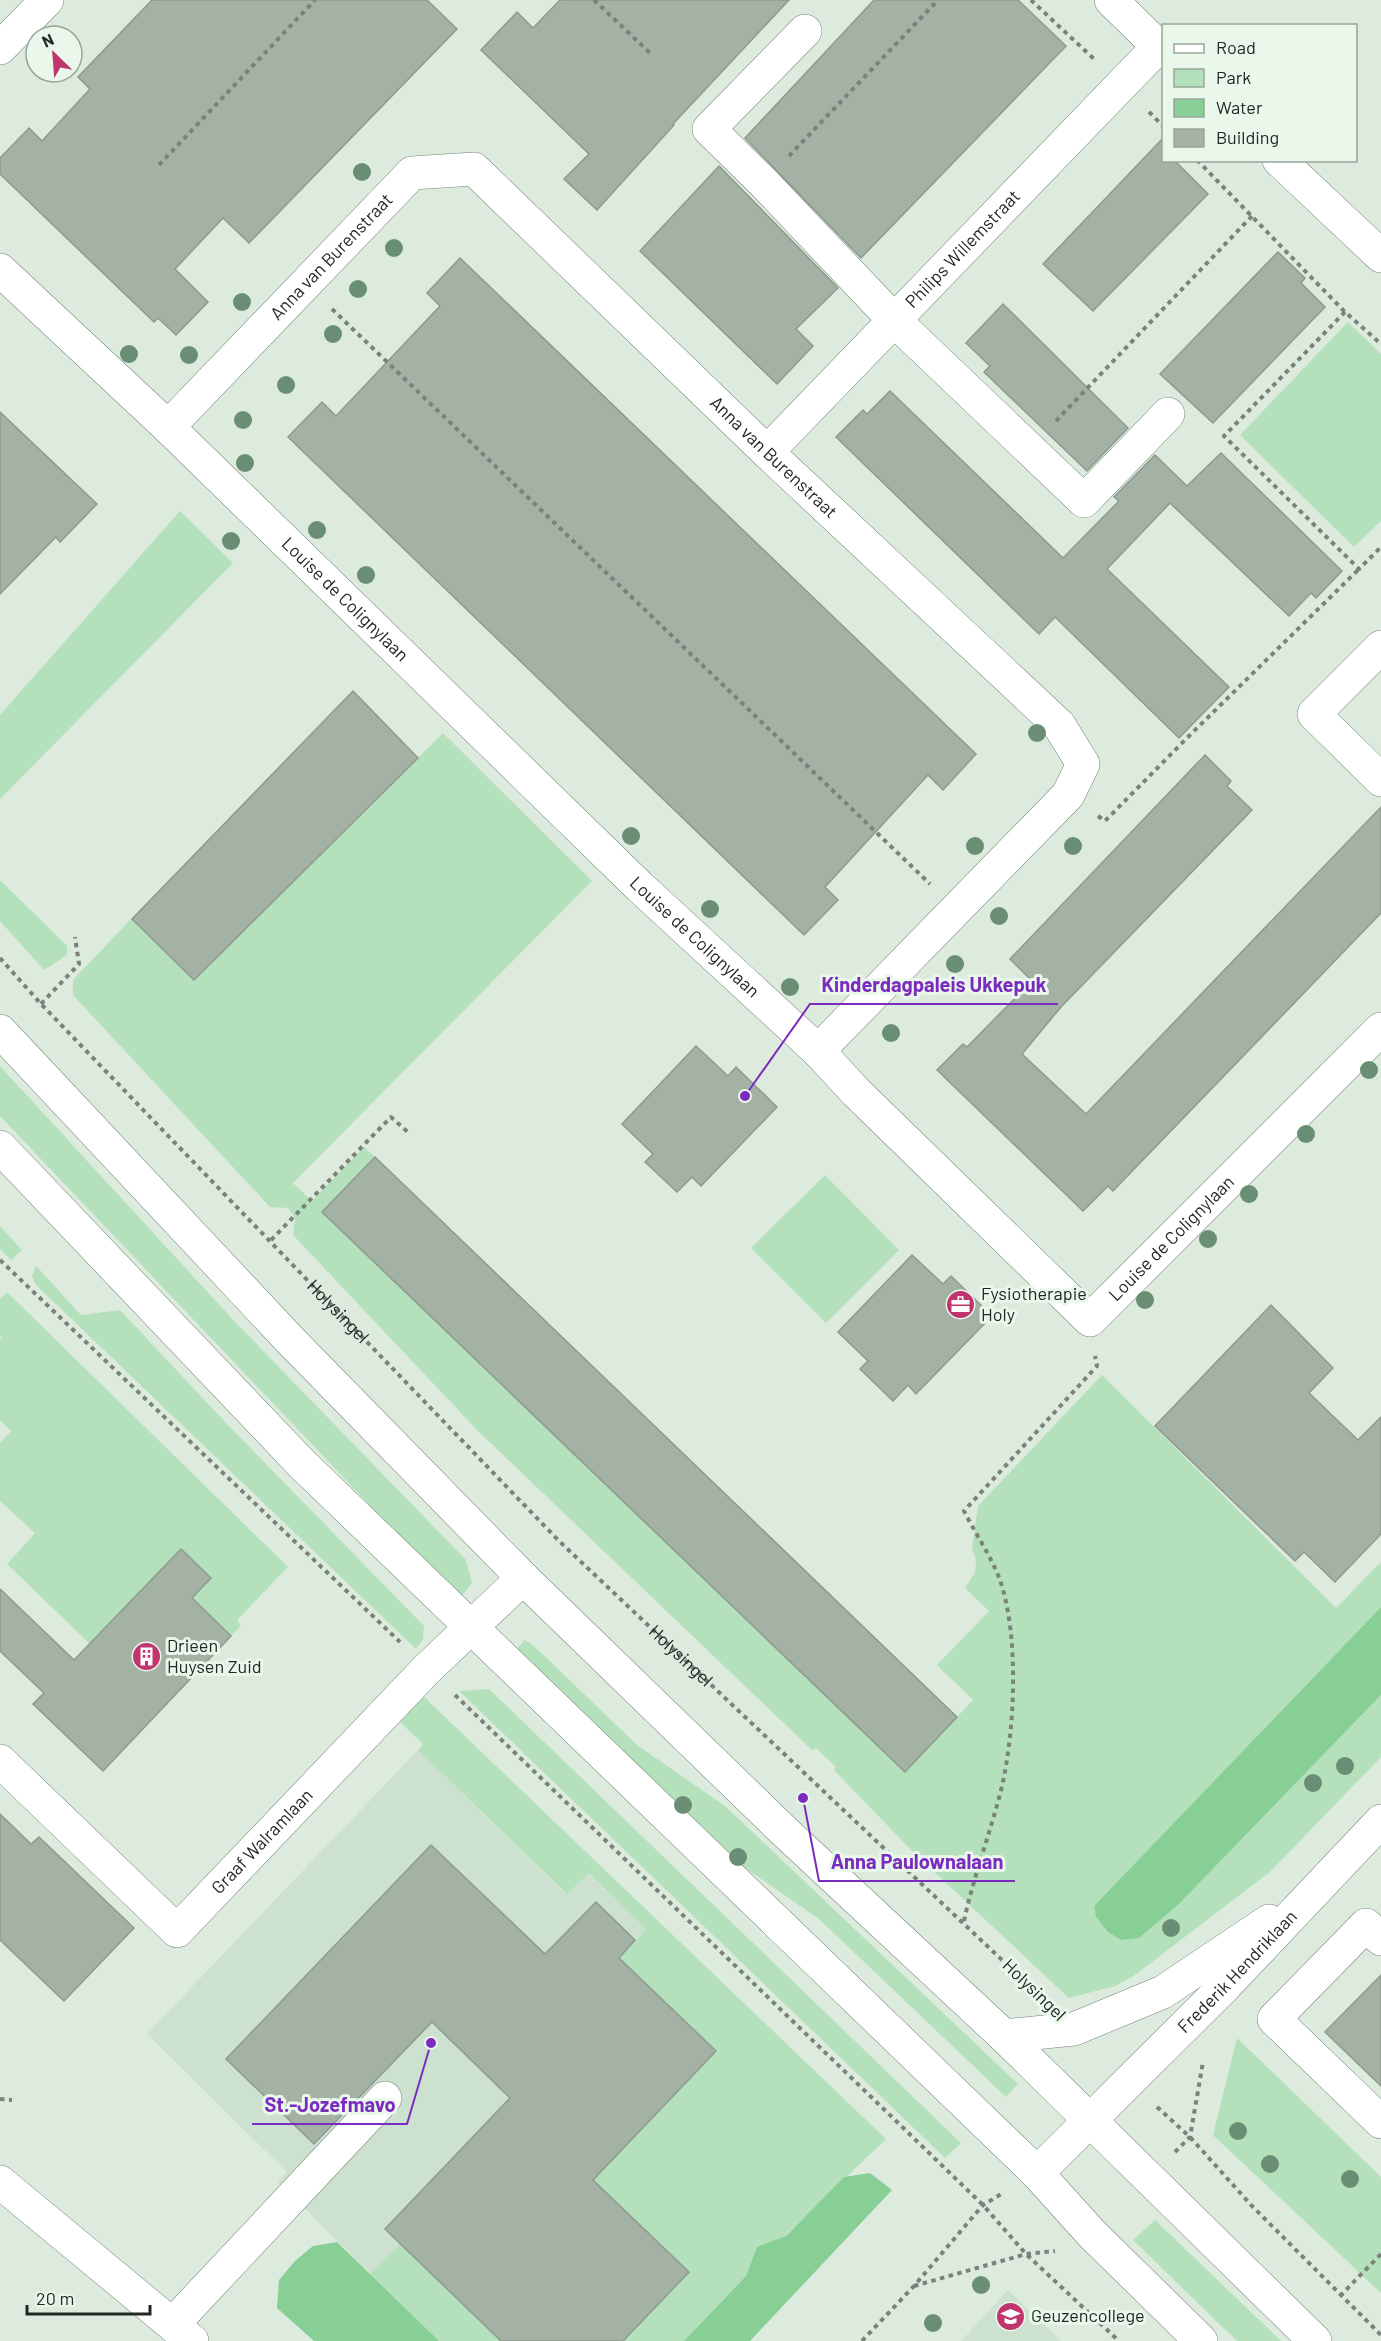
<svg xmlns="http://www.w3.org/2000/svg" width="1381" height="2341" font-family="Barlow,sans-serif">
<style>
.built{fill:#cce1cf}
.green{fill:#b4e1bc}
.water{fill:#88cf96}
.building{fill:#a4b2a6;stroke:#8d9b8f;stroke-width:1.5}
.lines{fill:none;stroke-linecap:round;stroke-linejoin:round}
.minor-casing{stroke:#778579;stroke-width:34}
.path{stroke:#79837a;stroke-width:4;stroke-dasharray:4.5 4.5;stroke-linecap:butt}
.minor{stroke:#fff;stroke-width:33}
.tree{fill:#6a8e74}
.labels{text-anchor:middle;stroke-width:6;stroke-linejoin:round;paint-order:stroke}
.street-label{font-size:18px;fill:#222823;stroke:#e9f8eb}
.poi-label{font-size:18px;fill:#222823;stroke:#e9f8eb;text-anchor:start}
.leader{fill:none;stroke:#7b2cbf;stroke-width:2}
.callout-dot{fill:#7b2cbf;stroke:#e9f8eb;stroke-width:2}
.callout-label{font-size:20px;text-anchor:middle;font-weight:bold;fill:#7b2cbf;stroke:#e9f8eb;stroke-width:6;stroke-linejoin:round;paint-order:stroke}
</style>
<rect width="100%" height="100%" fill="#dcebde"/>
<!-- built -->
<g class="built">
<path d="M418,1750L566,1894L588,1873L646,1929L635,1940L886,2139L844,2177L786,2236L757,2247L684,2341H439L278,2182L287,2172L147,2034Z"/>
<path d="M1008,2290L1061,2341H961Z"/>
</g>
<!-- green -->
<g class="green">
<path d="M1348,322L1381,354V521L1354,547L1240,435Z"/>
<path d="M180,511L233,563L0,799V715Z"/>
<path d="M443,733L592,881L293,1183L312,1201L364,1147L375,1157L323,1212L905,1772L973,1700L937,1665L989,1611L965,1588L975,1572L976,1560L972,1550L978,1506L1102,1375L1336,1608L1381,1562V1607L1094,1906L1096,1917L1108,1932L1139,1938L1179,1904L1381,1695V1757L1271,1871L1135,1975L1115,1986L1069,1998L914,1853L834,1770L836,1767L816,1748L813,1751L479,1432L293,1235L295,1218L288,1208L270,1207L73,995V980L131,919L194,980Z"/>
<path d="M0,880L67,946V955L44,970L0,921Z"/>
<path d="M0,1066L236,1323L466,1560L472,1583L459,1599L0,1116Z"/>
<path d="M825,1175L899,1250L826,1323L751,1248Z"/>
<path d="M0,1226L22,1250L11,1260L0,1249Z"/>
<path d="M36,1266L81,1315L120,1310L227,1424L424,1626L423,1639L416,1649L35,1284L32,1276Z"/>
<path d="M7,1292L288,1567L237,1620L241,1626L231,1636L192,1598L90,1644L7,1564L35,1533L0,1501V1443L11,1431L0,1420V1340L2,1338L0,1336V1299Z"/>
<path d="M525,1640L534,1646L637,1745L725,1806L1018,2084L1006,2097L819,1919L738,1863L515,1651Z"/>
<path d="M489,1689L961,2143L945,2158L459,1691Z"/>
<path d="M424,1697L886,2139L782,2238L757,2247L746,2276L684,2341H623L689,2272L593,2180L619,1959L646,1929L589,1873L567,1894L418,1750L423,1744L400,1722Z"/>
<path d="M1237,2038L1381,2177V2293L1213,2135Z"/>
<path d="M1155,2220L1281,2341H1237L1133,2240Z"/>
<path d="M400,2244L501,2341H439L370,2274Z"/>
</g>
<!-- water -->
<g class="water">
<path d="M1381,1607V1695L1179,1904L1139,1938L1121,1940L1108,1932L1096,1917L1094,1906Z"/>
<path d="M870,2173L892,2190L750,2341H684L746,2276L757,2247L786,2236L844,2177Z"/>
<path d="M337,2242L439,2341H314L277,2308L279,2280L295,2261L313,2246Z"/>
</g>
<!-- building -->
<g class="building">
<path d="M152,0H427L457,29L249,243L223,218L175,269L208,302L176,335L158,318L154,322L0,174V158L29,128L42,141L90,89L78,77Z"/>
<path d="M560,0H789L673,124L674,125L597,210L564,179L589,154L481,50L517,12L533,28Z"/>
<path d="M874,0H1018L1066,46L861,258L745,138Z"/>
<path d="M1164,137V160H1174L1208,194L1093,311L1043,264Z"/>
<path d="M719,166L838,288L796,329L813,346L777,384L640,251Z"/>
<path d="M1278,252L1305,278L1301,283L1325,307L1213,423L1160,374Z"/>
<path d="M460,258L976,754L943,790L928,775L825,887L838,900L804,935L288,437L322,402L336,416L440,306L427,293Z"/>
<path d="M1003,304L1128,428L1087,471L984,372L990,366L966,343Z"/>
<path d="M890,391L1063,558L1119,501L1114,497L1155,455L1187,486L1221,453L1342,571L1316,598L1311,593L1289,616L1170,503L1107,569L1229,687L1179,738L1055,617L1039,634L836,437L863,410L867,414Z"/>
<path d="M0,412L97,504L60,542L56,537L0,594Z"/>
<path d="M353,691L418,758L194,980L132,919Z"/>
<path d="M1205,755L1231,781L1227,786L1252,810L1061,1007L1022,1054L1086,1114L1381,807V913L1113,1191L1108,1186L1083,1211L937,1070L963,1044L967,1047L1032,981L1010,959Z"/>
<path d="M696,1046L728,1076L736,1067L777,1107L701,1186L692,1177L677,1192L645,1162L653,1154L622,1124Z"/>
<path d="M375,1157L957,1717L905,1772L322,1212Z"/>
<path d="M912,1255L943,1284L951,1276L992,1316L916,1394L908,1385L893,1401L860,1369L868,1361L838,1332Z"/>
<path d="M1271,1305L1333,1368L1309,1393L1358,1440L1381,1417V1534L1335,1582L1304,1552L1295,1561L1155,1426Z"/>
<path d="M181,1549L211,1578L192,1598L231,1636L103,1771L33,1704L44,1693L0,1651V1589L74,1660Z"/>
<path d="M0,1814L31,1844L39,1837L134,1928L64,2001L0,1940Z"/>
<path d="M431,1845L545,1954L596,1902L635,1940L619,1958L716,2051L593,2180L689,2272L623,2341H501L385,2229L510,2098L432,2022L314,2144L226,2059Z"/>
<path d="M1381,1975V2086L1325,2032Z"/>
</g>
<g class="lines">
<defs>
<g id="minor">
<path d="M1111,0L1164,52"/>
<path d="M805,31L709,129L764,183L894,320L1084,501L1168,414"/>
<path d="M0,48L47,0"/>
<path d="M1279,160L1381,256"/>
<path id="s2" d="M0,270L168,427L640,887L818,1051L856,1092L1090,1320L1381,1029"/>
<path id="s3" d="M168,427L412,173L474,169L767,452L1059,725L1083,764L1068,795L818,1051"/>
<path id="s4" d="M767,452L1158,47"/>
<path d="M1381,647L1314,714L1381,780"/>
<path d="M0,1031L290,1340L523,1578L784,1831L1004,2036L1315,2341"/>
<path d="M0,1147L301,1463L1037,2173L1092,2234L1201,2341"/>
<path id="s5" d="M0,1761L177,1931L427,1669L523,1578"/>
<path d="M1381,1939L1366,1925L1274,2019L1381,2122"/>
<path d="M1004,2036L1074,2029L1163,1992L1269,1921"/>
<path id="s6" d="M1037,2173L1225,1986L1381,1821"/>
<path d="M0,2182L192,2341"/>
<path d="M173,2324L385,2098"/>
</g>
</defs>
<!-- minor casing -->
<use href="#minor" class="minor-casing"/>
<!-- path -->
<g class="path">
<path d="M594,0L650,53"/>
<path d="M1031,0L1094,59"/>
<path d="M1149,112L1164,127"/>
<path d="M789,156L938,0"/>
<path d="M1197,160L1345,312L1381,344"/>
<path d="M159,165L315,0"/>
<path d="M332,309L930,884"/>
<path d="M1345,312L1224,436L1359,569L1381,547"/>
<path d="M1056,421L1252,216"/>
<path d="M1098,816L1105,821L1190,735L1359,569"/>
<path id="s1" d="M0,958L41,1004L559,1541L1038,1994"/>
<path d="M41,1004L79,964L75,937"/>
<path d="M271,1240L391,1117L409,1133"/>
<path d="M0,1260L400,1642"/>
<path d="M455,1695L983,2205L1026,2254L1119,2341"/>
<path d="M964,1921C973,1879 988,1839 999,1798C1015,1739 1020,1638 1000,1580C991,1556 975,1533 964,1511L1097,1366L1095,1356"/>
<path d="M0,2099L12,2100"/>
<path d="M1157,2107L1190,2137L1252,2206L1381,2335"/>
<path d="M1175,2152L1190,2137L1203,2062"/>
<path d="M914,2286L1026,2254L1055,2251"/>
<path d="M1340,2296L1381,2254"/>
<path d="M862,2341L914,2286L983,2205L1003,2193"/>
</g>
<!-- minor -->
<use href="#minor" class="minor"/>
</g>
<!-- trees -->
<g class="tree">
<circle cx="362" cy="172" r="9"/>
<circle cx="394" cy="248" r="9"/>
<circle cx="358" cy="289" r="9"/>
<circle cx="242" cy="302" r="9"/>
<circle cx="333" cy="334" r="9"/>
<circle cx="129" cy="354" r="9"/>
<circle cx="189" cy="355" r="9"/>
<circle cx="286" cy="385" r="9"/>
<circle cx="243" cy="420" r="9"/>
<circle cx="245" cy="463" r="9"/>
<circle cx="317" cy="530" r="9"/>
<circle cx="231" cy="541" r="9"/>
<circle cx="366" cy="575" r="9"/>
<circle cx="1037" cy="733" r="9"/>
<circle cx="631" cy="836" r="9"/>
<circle cx="975" cy="846" r="9"/>
<circle cx="1073" cy="846" r="9"/>
<circle cx="710" cy="909" r="9"/>
<circle cx="999" cy="916" r="9"/>
<circle cx="955" cy="964" r="9"/>
<circle cx="790" cy="987" r="9"/>
<circle cx="891" cy="1033" r="9"/>
<circle cx="1369" cy="1070" r="9"/>
<circle cx="1306" cy="1134" r="9"/>
<circle cx="1249" cy="1194" r="9"/>
<circle cx="1208" cy="1239" r="9"/>
<circle cx="1145" cy="1300" r="9"/>
<circle cx="1345" cy="1766" r="9"/>
<circle cx="1313" cy="1783" r="9"/>
<circle cx="683" cy="1805" r="9"/>
<circle cx="738" cy="1857" r="9"/>
<circle cx="1171" cy="1928" r="9"/>
<circle cx="1238" cy="2131" r="9"/>
<circle cx="1270" cy="2164" r="9"/>
<circle cx="1350" cy="2179" r="9"/>
<circle cx="981" cy="2285" r="9"/>
<circle cx="933" cy="2323" r="9"/>
</g>
<!-- icons -->
<defs>
<symbol id="office-disc" viewBox="-11 -11 22 22"><circle r="9.5" fill="#c0356e" stroke="#e9f8eb"/><path d="M-6-3h4V-5.5h4V-3h4V5H-6ZM-1-4.5V-3h2v-1.5ZM-6 0V1H6V0Z" fill="#fff"/></symbol>
<symbol id="building-disc" viewBox="-11 -11 22 22"><circle r="9.5" fill="#c0356e" stroke="#e9f8eb"/><path d="M-4-6H4V6H1V3H-1V6H-4ZM-2.5-4.3h1.7v1.8h-1.7ZM.8-4.3h1.7v1.8H.8ZM-2.5-1h1.7V.8h-1.7ZM.8-1h1.7V.8H.8Z" fill="#fff"/></symbol>
<symbol id="school-disc" viewBox="-11 -11 22 22"><circle r="9.5" fill="#c0356e" stroke="#e9f8eb"/><path d="M0-5L7-2L0 1L-7-2ZM-4 1L0 2.5L4 1V4Q0 6-4 4Z" fill="#fff"/></symbol>
</defs>
<g fill-rule="evenodd">
<use href="#office-disc" x="944" y="1288" width="33" height="33"/>
<use href="#building-disc" x="130" y="1640" width="33" height="33"/>
<use href="#school-disc" x="994" y="2300" width="33" height="33"/>
</g>
<g class="labels">
<!-- street labels -->
<g class="street-label">
<text dy="6" stroke="none"><textPath href="#s4" startOffset="282">Philips Willemstraat</textPath></text>
<text dy="6" stroke="none"><textPath href="#s3" startOffset="236">Anna van Burenstraat</textPath></text>
<text dy="6" stroke="none"><textPath href="#s3" startOffset="830">Anna van Burenstraat</textPath></text>
<text dy="6" stroke="none"><textPath href="#s2" startOffset="477">Louise de Colignylaan</textPath></text>
<text dy="6" stroke="none"><textPath href="#s2" startOffset="963">Louise de Colignylaan</textPath></text>
<text dy="6" stroke="none"><textPath href="#s2" startOffset="1629">Louise de Colignylaan</textPath></text>
<text dy="6" stroke="none"><textPath href="#s1" startOffset="489">Holysingel</textPath></text>
<text dy="6" stroke="none"><textPath href="#s1" startOffset="975">Holysingel</textPath></text>
<text dy="6" stroke="none"><textPath href="#s5" startOffset="369">Graaf Walramlaan</textPath></text>
<text dy="6" stroke="none"><textPath href="#s6" startOffset="284">Frederik Hendriklaan</textPath></text>
<text transform="translate(1034 1990) rotate(44)" y="6">Holysingel</text>
</g>
<!-- poi labels -->
<g class="poi-label">
<text x="981" y="1300">Fysiotherapie<tspan x="981" dy="21">Holy</tspan></text>
<text x="167" y="1652">Drieen<tspan x="167" dy="21">Huysen Zuid</tspan></text>
<text x="1031" y="2322">Geuzencollege</text>
</g>
</g>
<!-- callouts -->
<path class="leader" d="M745 1096L810 1004H1058M803 1798L819 1881H1015M431 2043L407 2124H252"/>
<g class="callout-dot">
<circle cx="745" cy="1096" r="6"/>
<circle cx="803" cy="1798" r="6"/>
<circle cx="431" cy="2043" r="6"/>
</g>
<g class="callout-label">
<text x="934" y="992">Kinderdagpaleis Ukkepuk</text>
<text x="917" y="1869">Anna Paulownalaan</text>
<text x="330" y="2112">St.-Jozefmavo</text>
</g>
<!-- legend -->
<rect x="1162" y="24" width="195" height="138" fill="#e9f8eb" stroke="#99a59b" stroke-width="1.5"/>
<rect x="1174" y="44" width="30" height="9" fill="#ffffff" stroke="#99a59b" stroke-width="1.5"/>
<text x="1216" y="54" font-size="18" fill="#222823">Road</text>
<rect x="1174" y="69" width="30" height="18" fill="#b4e1bc" stroke="#99a59b" stroke-width="1.5"/>
<text x="1216" y="84" font-size="18" fill="#222823">Park</text>
<rect x="1174" y="99" width="30" height="18" fill="#88cf96" stroke="#99a59b" stroke-width="1.5"/>
<text x="1216" y="114" font-size="18" fill="#222823">Water</text>
<rect x="1174" y="129" width="30" height="18" fill="#a4b2a6" stroke="#99a59b" stroke-width="1.5"/>
<text x="1216" y="144" font-size="18" fill="#222823">Building</text>
<!-- north arrow -->
<g transform="translate(54 54) rotate(335)"><circle r="28" fill="#e9f8eb" stroke="#99a59b" stroke-width="1.5"/>
<path d="M0-4.5L10 22L0 15L-10 22Z" fill="#c0356e"/>
<text y="-9" font-size="16" font-weight="bold" text-anchor="middle" fill="#222823">N</text>
</g>
<!-- scale -->
<path d="M27 2305v9h123v-9" fill="none" stroke="#222823" stroke-width="3"/>
<text x="36" y="2305" font-size="18" fill="#222823" stroke="#e9f8eb" stroke-width="4.5" paint-order="stroke">20 m</text>
</svg>
